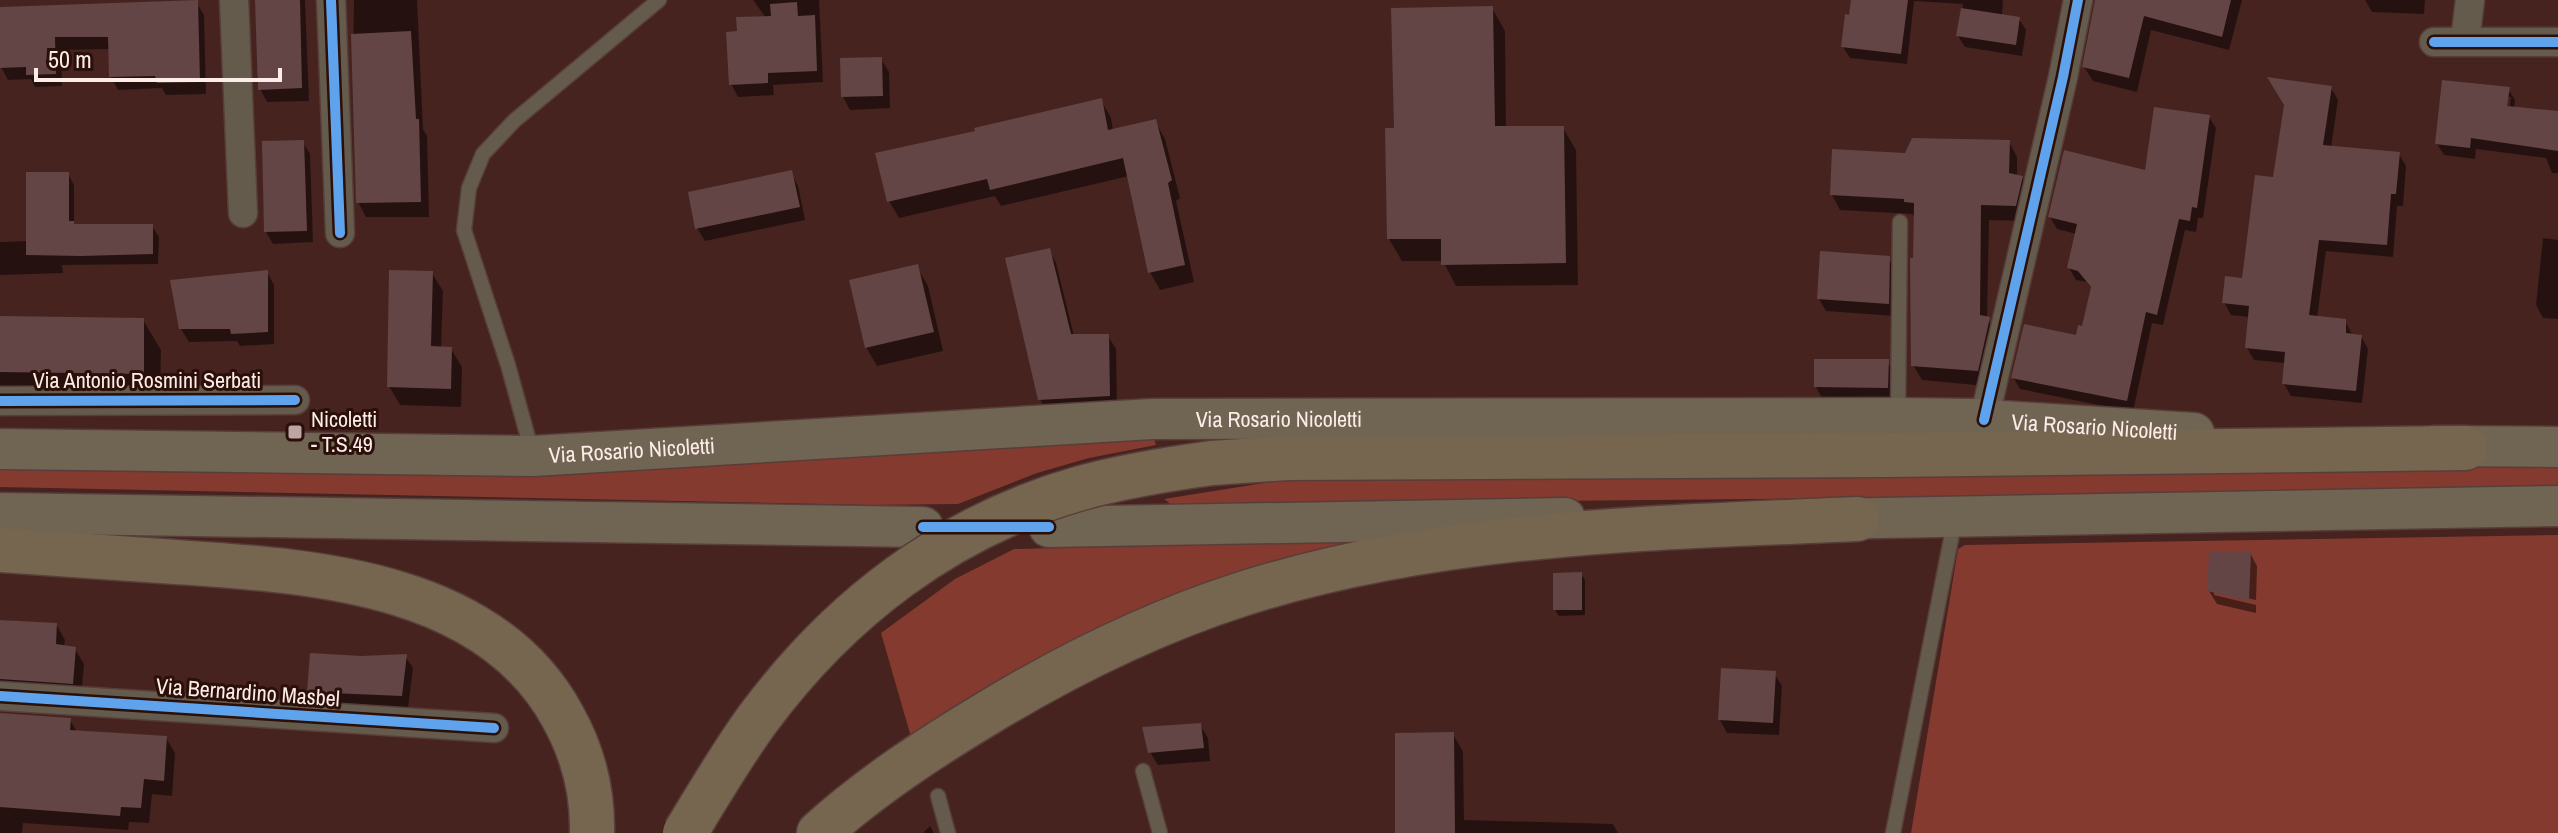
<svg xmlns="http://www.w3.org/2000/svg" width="2558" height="833" font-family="'Archivo Narrow',sans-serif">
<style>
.green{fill:#843a2e}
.shadow{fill:#0007;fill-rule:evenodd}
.building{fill:#634545}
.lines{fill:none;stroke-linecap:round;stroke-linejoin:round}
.service-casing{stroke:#583e3a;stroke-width:17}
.minor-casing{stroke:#583e3a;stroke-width:31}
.secondary-casing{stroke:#583e3a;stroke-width:43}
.motorway-casing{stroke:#583e3a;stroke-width:47}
.service{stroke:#655b4c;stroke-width:14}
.minor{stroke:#655b4c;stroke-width:28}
.secondary{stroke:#706452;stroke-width:40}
.motorway{stroke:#76654f;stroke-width:44}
.motorway-bridge-casing{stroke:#583e3a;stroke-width:47;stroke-linecap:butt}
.motorway-bridge{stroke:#76654f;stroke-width:44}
.cycleway-casing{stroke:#2b0f09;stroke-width:15}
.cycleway{stroke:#60a3ed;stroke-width:10}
.poi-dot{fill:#bda6a1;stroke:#2b0f09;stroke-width:3}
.labels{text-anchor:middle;stroke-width:6;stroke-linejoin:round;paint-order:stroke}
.street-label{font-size:22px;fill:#fdece8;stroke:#2b0f09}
.poi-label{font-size:22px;fill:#fdece8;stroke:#2b0f09;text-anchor:start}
</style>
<rect width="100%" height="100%" fill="#46231e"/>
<!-- green -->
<g class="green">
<path d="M1152,433L1156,445L1089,458L1037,473L958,504L869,505L0,487V468L150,472L484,474Z"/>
<path d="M2558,465V486L2255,494L1352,503L1176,508L1164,499L1270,482L1364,478Z"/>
<path d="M2558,535V833H1911L1958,549L1965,545Z"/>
<path d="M1400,540L911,737L881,633L955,579L1014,549Z"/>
</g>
<!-- shadow -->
<g class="shadow">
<path d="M257,0H305L309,101L267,102L260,89Z"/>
<path d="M354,0H417L423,129L427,136L429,217H366L358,202L353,72Z"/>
<path d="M753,0H819L823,82L773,85L774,95L738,97L731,84L739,33L766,18Z"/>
<path d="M1853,0H2003L2002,16L2019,19L2026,30L2022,56L1965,47L1958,36L1963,4L1914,1L1907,64L1850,58L1843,47Z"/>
<path d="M2099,0H2242L2229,50L2151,30L2137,92L2093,81L2084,67Z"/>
<path d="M2365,0H2425L2424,14L2372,12Z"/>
<path d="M196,2L204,15L206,94L166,95L162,88L118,90L111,77L110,49L61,50L62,86L35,87L31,79L8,80L1,67L0,9Z"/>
<path d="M1492,8L1505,31L1506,128H1563L1576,150L1578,285L1456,286L1443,261H1402L1389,239L1396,130Z"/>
<path d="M881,59L889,72L890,108L850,110L843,97Z"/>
<path d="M2331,88L2338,100L2331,148L2399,154L2406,166L2403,206H2397L2393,257L2326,251L2317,318L2345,321L2352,334L2361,336L2368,349L2362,403L2291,396L2284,384L2286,363L2254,360L2247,348L2250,317L2231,315L2224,302L2244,281L2274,180Z"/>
<path d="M2508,89L2515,100L2514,109L2558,113V173H2552L2546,158L2476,149L2475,159L2444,155L2437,144ZM2506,97H2511L2508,117L2504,116Z"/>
<path d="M1101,100L1111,118L1113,130L1155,121L1165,139L1180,198L1176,201L1194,282L1160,290L1150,272L1129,176L1001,206L995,196L899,218L889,201L977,132Z"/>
<path d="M2209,117L2216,128L2203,218H2198L2196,232L2185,230L2163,325L2152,323L2133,412L2020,389L2013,377L2077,337L2084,328L2092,289L2087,282L2076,280L2069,268L2077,234L2057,229L2050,217L2147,173Z"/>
<path d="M303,142L310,154L313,242L273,244L266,232Z"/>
<path d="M2009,142L2017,157V176L2022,177L2030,192L2024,221L1989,220L1987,319L1998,334L1986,386L1922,380L1913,365L1914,217L1912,214L1840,210L1832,195L1906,155Z"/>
<path d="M791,173L798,186L805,220L705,241L697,228Z"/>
<path d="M68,174L74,185V226H152L159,237L158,264L62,265L63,273L0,275V242L28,241Z"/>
<path d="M2543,238L2558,240V319L2543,318L2536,305Z"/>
<path d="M1049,250L1056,263L1074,336H1108L1116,349L1117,408L1047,413L1040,399Z"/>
<path d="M1888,258L1896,271L1895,316L1826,311L1819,299Z"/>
<path d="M917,267L928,286L943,351L877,366L866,347Z"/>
<path d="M267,272L274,285V344L240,346L237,341L189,342L181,329Z"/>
<path d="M432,273L443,291L441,348L451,349L462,367L461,407L400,405L389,386Z"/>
<path d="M0,318L143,320L161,350L160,404L0,401Z"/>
<path d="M1887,361L1895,374V400H1823L1816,387Z"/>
<path d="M2250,553L2257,566L2256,600L2214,591V595L2256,605V613L2217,604L2209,591Z"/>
<path d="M1581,574L1585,580V615L1559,616L1555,610Z"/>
<path d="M0,620L56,624L65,640L64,647L75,649L84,664L81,699L0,697Z"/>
<path d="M405,656L413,668L408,708L316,704L309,691L361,658Z"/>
<path d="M1774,673L1782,686L1779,735L1727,733L1720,720Z"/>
<path d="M0,715L70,720L77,732L166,738L175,753L172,796L152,794L149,823L129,822L128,830L23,823L22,833H0Z"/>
<path d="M1200,725L1208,738L1210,761L1158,765L1150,752Z"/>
<path d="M1453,734L1463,752L1464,820L1613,824L1618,833H1397Z"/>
<path d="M930,826L934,833H923Z"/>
</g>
<!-- building -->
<g class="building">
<path d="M198,0L200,82L157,83L155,76L109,77L108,37H55L56,74L26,75V67L0,68V7Z"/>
<path d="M255,0H300L302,88L258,90Z"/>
<path d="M1851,0H1908L1901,54L1841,47L1845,14L1849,15Z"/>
<path d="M2095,0H2231L2222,37L2144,16L2129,78L2082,67Z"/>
<path d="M797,2L798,16L815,15L817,71L768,73V83L729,85L726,32L737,31L736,17L771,16L770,4Z"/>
<path d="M1493,6L1495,126H1564L1566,263L1441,265V239H1387L1385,128H1394L1391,8Z"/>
<path d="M1961,8L2020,17L2016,45L1956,36Z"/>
<path d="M411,31L416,119H419L421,202L356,203L351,34Z"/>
<path d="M882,57L883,96L841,97L840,58Z"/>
<path d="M2267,77L2332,86L2323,145L2400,152L2396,194H2391L2387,245L2319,240L2309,315L2346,319V333L2362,335L2356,391L2282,384L2285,352L2245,348L2249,306L2222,303L2225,276L2242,278L2255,175L2273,177L2284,105Z"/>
<path d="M2442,80L2510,87L2507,106L2558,111V151L2471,138L2470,148L2435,144Z"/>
<path d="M1102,98L1108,130L1156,119L1172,180L1168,183L1185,265L1148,273L1123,158L990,190L987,179L887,202L875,153L975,131L974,128Z"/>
<path d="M2154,107L2210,115L2197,208L2192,207L2190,221L2179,219L2157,315L2146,312L2127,401L2011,378L2024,324L2076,335L2078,325L2082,326L2091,287L2078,271L2067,268L2077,224L2048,217L2064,150L2145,170Z"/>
<path d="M1912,138L2010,140L2009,173L2023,176L2016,206L1981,205L1980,315L1990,317L1978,371L1911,366L1910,258H1913L1914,203L1904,202V199L1830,195L1832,149L1905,153Z"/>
<path d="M304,140L307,231L264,232L262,141Z"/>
<path d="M792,170L800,207L695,229L688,192Z"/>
<path d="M26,172H69V221H74V224H153V254L81,256L26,255Z"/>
<path d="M1050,248L1071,334H1109L1110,396L1038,400L1005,258Z"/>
<path d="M1820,251L1890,256L1889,304L1817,299Z"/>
<path d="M918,264L934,332L865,348L849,280Z"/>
<path d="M268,270V332L231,334L230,329H179L170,280Z"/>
<path d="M389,270L433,271L431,346L452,347L451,389L387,387Z"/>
<path d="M0,316L144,318V374L0,372Z"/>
<path d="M1814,359H1889L1888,388L1814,387Z"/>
<path d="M2251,551L2249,601L2207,591L2209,552Z"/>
<path d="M1582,572V610H1553V573Z"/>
<path d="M0,620L57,623L56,644L76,647L73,684L0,679Z"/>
<path d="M310,653L361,656L407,654L402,696L307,692Z"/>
<path d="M1721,668L1776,671L1773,723L1718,720Z"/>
<path d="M0,713L71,718L70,730L167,736L164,781L144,779L141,808L121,807L120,816L0,807Z"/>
<path d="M1201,723L1204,748L1148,753L1142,727Z"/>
<path d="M1454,732L1455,833H1395V733Z"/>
</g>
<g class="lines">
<defs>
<g id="service">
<path d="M1898,417L1900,222"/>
<path d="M532,452L508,365L464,230L469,188L483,154L514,121L659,0"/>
<path d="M1143,771L1160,833"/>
<path d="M938,796L948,833"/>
<path d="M1893,833L1955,519"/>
</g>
<g id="minor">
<path d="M234,0L243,213"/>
<path d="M331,0L340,233"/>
<path d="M2465,41L2470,0"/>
<path d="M2434,42H2558"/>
<path d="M0,401L295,400"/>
<path d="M1984,420L2063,77L2078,0"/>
<path d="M0,696L494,728"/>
</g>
<g id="secondary">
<path d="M2434,446L2558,447"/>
<path id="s1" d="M0,449L533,456L1152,419L1898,418L1971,419L2194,433"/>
<path d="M0,513L923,527"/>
<path d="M1825,519L2558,506"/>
<path d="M1049,527L1565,518"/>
</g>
<g id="motorway">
<path d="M1212,463L1288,458L1887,455L2465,448"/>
<path d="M0,550C59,554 117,558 176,562C311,571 490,581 563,717C583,753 593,792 592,833"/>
<path d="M819,833C871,786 931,747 991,711C1069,664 1155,622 1242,594C1440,531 1652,528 1857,519"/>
</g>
</defs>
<!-- service casing -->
<use href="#service" class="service-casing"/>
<!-- minor casing -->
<use href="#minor" class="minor-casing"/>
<!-- secondary casing -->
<use href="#secondary" class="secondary-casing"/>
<!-- motorway casing -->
<use href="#motorway" class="motorway-casing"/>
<!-- service -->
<use href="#service" class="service"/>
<!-- minor -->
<use href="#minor" class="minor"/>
<!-- secondary -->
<use href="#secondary" class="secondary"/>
<!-- motorway -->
<use href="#motorway" class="motorway"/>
<defs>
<path id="motorway-bridge" d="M685,833C708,795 731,756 757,720C839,609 947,526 1081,488C1124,476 1168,469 1212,463"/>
</defs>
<!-- motorway-bridge casing -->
<use href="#motorway-bridge" class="motorway-bridge-casing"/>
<!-- motorway-bridge -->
<use href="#motorway-bridge" class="motorway-bridge"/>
<defs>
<g id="cycleway">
<path d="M331,0L340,233"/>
<path d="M2434,42H2558"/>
<path d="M0,401L295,400"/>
<path d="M1984,420L2063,77L2078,0"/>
<path d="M923,527H1049"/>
<path d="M0,696L494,728"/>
</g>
</defs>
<!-- cycleway casing -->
<use href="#cycleway" class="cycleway-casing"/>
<!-- cycleway -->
<use href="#cycleway" class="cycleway"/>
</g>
<!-- markers -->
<rect class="poi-dot" x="287" y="424" width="16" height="16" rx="4"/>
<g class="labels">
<!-- street labels -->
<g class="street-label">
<text x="147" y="388">Via Antonio Rosmini Serbati</text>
<text dy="8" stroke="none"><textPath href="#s1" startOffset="1280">Via Rosario Nicoletti</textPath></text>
<text dy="8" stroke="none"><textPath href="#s1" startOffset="2096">Via Rosario Nicoletti</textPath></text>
<text dy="8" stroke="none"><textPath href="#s1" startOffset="632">Via Rosario Nicoletti</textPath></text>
<text transform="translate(248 692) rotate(4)" y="8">Via Bernardino Masbel</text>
</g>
<!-- poi labels -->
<g class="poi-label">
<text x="311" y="427">Nicoletti<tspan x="311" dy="25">- T.S.49</tspan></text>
</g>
</g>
<!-- scale -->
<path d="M36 68v12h244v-12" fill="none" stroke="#fdece8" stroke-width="4"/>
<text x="48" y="68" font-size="24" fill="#fdece8" stroke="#2b0f09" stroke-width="6" paint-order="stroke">50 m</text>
</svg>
